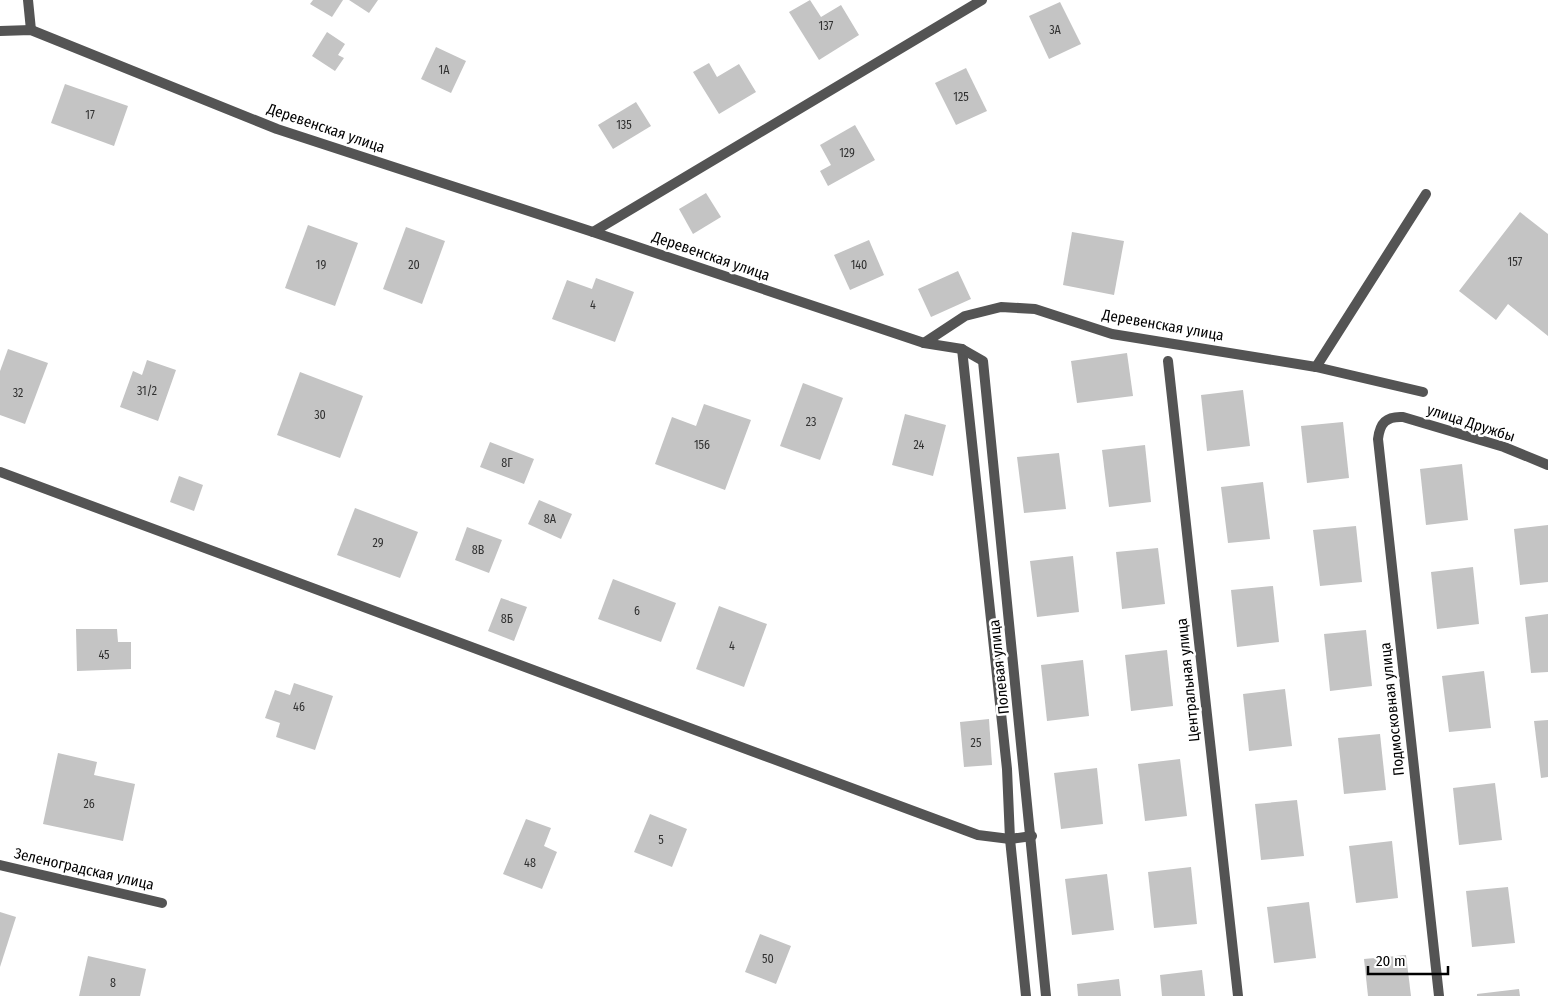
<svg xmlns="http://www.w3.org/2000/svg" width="1548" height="996" font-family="'Fira Sans Condensed',sans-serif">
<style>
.building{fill:#c4c4c4}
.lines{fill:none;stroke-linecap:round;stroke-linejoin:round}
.lane{stroke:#545454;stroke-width:10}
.street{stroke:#545454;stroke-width:10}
.labels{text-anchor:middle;stroke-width:5;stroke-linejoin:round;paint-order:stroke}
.number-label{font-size:12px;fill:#313131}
.street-label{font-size:15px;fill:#000;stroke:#fff}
</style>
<rect width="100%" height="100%" fill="#fff"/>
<!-- building -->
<g class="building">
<path d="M313,0H343L332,17L310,4Z"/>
<path d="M349,0H378L369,13Z"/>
<path d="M810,0L821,17L841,5L859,35L819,60L789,12Z"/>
<path d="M1060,2L1081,44L1049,59L1029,16Z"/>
<path d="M327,32L345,44L338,55L344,58L335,71L312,56Z"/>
<path d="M436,47L466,61L451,93L421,79Z"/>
<path d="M709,63L717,77L739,64L756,92L719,114L693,72Z"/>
<path d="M966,68L987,111L956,125L935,83Z"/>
<path d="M65,84L128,106L114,146L51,123Z"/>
<path d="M636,102L651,126L613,149L598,125Z"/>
<path d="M855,125L875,160L828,186L820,171L831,165L820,145Z"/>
<path d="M706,193L721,217L693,234L679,209Z"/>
<path d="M1520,212L1548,234V336L1508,304L1496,320L1459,291Z"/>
<path d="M308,225L358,243L335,306L285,288Z"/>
<path d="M406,227L445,241L422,304L383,289Z"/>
<path d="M1072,232L1124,241L1114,295L1063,285Z"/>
<path d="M869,240L884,275L850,290L834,255Z"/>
<path d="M958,271L971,299L931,317L918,289Z"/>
<path d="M596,278L634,292L615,342L552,319L567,280L592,289Z"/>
<path d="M8,349L48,363L25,424L0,415V371Z"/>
<path d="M1127,353L1133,396L1077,403L1071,361Z"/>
<path d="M147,360L176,370L158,421L120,407L133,371L142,375Z"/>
<path d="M300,372L363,396L340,458L277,435Z"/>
<path d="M803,383L843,398L820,460L780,446Z"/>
<path d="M1243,390L1250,446L1207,451L1201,395Z"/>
<path d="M704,404L751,420L725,490L655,464L672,417L696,426Z"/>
<path d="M905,414L946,425L933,476L892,465Z"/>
<path d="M1343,422L1349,478L1307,483L1301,426Z"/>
<path d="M490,442L534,459L524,484L480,467Z"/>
<path d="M1145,445L1151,502L1109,507L1102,450Z"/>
<path d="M1059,453L1066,509L1024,513L1017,457Z"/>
<path d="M1462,464L1468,520L1426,525L1420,469Z"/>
<path d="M179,476L203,485L194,511L170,502Z"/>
<path d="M1263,482L1270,539L1228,543L1221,487Z"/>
<path d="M539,500L572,514L561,539L528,524Z"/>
<path d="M355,508L418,532L400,578L337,555Z"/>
<path d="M1548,525V582L1520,585L1514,529Z"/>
<path d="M1356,526L1362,582L1320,586L1313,530Z"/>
<path d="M467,527L502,540L489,573L455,560Z"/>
<path d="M1158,548L1165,604L1122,609L1116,552Z"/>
<path d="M1073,556L1079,612L1037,617L1030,561Z"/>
<path d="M1473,567L1479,624L1437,629L1431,572Z"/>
<path d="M613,579L676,603L661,642L598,619Z"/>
<path d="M1273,586L1279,642L1237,647L1231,590Z"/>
<path d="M501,598L527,607L514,641L488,631Z"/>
<path d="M719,606L767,624L744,687L696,669Z"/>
<path d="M1548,614V672L1531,673L1525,617Z"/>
<path d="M76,629H117L118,642H131V669L77,671Z"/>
<path d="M1366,630L1372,686L1330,691L1324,634Z"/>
<path d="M1167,650L1173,706L1131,711L1125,655Z"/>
<path d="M1083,660L1089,716L1047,721L1041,665Z"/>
<path d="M1484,671L1491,728L1449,732L1442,676Z"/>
<path d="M294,683L333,696L315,750L276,737L280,723L265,718L275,690L290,695Z"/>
<path d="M1285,689L1292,746L1249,751L1243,694Z"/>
<path d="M989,719L992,765L964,767L960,722Z"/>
<path d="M1548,720V777L1541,778L1534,721Z"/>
<path d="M1380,734L1386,790L1344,794L1338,738Z"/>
<path d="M58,753L97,762L94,775L135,784L123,841L43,824Z"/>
<path d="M1180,759L1187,816L1145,821L1138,764Z"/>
<path d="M1097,768L1103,824L1061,829L1054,773Z"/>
<path d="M1495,783L1502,840L1459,845L1453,788Z"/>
<path d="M1297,800L1304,856L1261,860L1255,804Z"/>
<path d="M650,814L687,829L672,867L634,852Z"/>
<path d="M526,819L551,828L544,846L557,852L542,889L503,874Z"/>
<path d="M1392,841L1398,898L1356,903L1349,846Z"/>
<path d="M1191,867L1197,924L1154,928L1148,872Z"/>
<path d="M1107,874L1114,930L1072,935L1065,879Z"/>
<path d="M1508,887L1515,943L1472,947L1466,891Z"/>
<path d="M1309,902L1316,958L1274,963L1267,907Z"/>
<path d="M0,912L16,917L0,967Z"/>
<path d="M760,934L791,946L776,984L745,972Z"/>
<path d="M1406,955L1411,996H1368L1364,959Z"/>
<path d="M88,956L146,969L140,996H79Z"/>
<path d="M1202,970L1205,996H1162L1160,975Z"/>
<path d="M1119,979L1121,996H1078L1077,984Z"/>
<path d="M1519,989L1520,996H1477V994Z"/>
</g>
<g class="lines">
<!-- lane -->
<g class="lane">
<path d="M28,0L31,30"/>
<path d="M924,343L965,316L1001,307L1035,309L1112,334L1316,367L1423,392"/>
<path d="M962,349L1007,769L1010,839L1026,996"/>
<path d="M1316,367L1426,194"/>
</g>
<!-- street -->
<g class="street">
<path d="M0,31L31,30L277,129L593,232L924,343L962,349L983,361L1046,996"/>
<path d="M593,232L982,0"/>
<path d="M1168,361L1238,996"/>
<path d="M0,472L978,835L1010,839L1032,836"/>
<path d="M0,865L162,903"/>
<path d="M1439,996L1378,439C1380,423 1386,416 1403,417L1504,447L1548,465"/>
</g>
</g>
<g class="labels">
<!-- number labels -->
<g class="number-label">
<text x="826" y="30">137</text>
<text x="1055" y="34">3А</text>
<text x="444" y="74">1А</text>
<text x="961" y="101">125</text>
<text x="90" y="119">17</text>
<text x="624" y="129">135</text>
<text x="847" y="157">129</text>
<text x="1515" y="266">157</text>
<text x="321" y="269">19</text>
<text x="414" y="269">20</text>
<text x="859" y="269">140</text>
<text x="593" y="309">4</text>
<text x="147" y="395">31/2</text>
<text x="18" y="397">32</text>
<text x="320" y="419">30</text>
<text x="811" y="426">23</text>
<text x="702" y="449">156</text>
<text x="919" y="449">24</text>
<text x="507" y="467">8Г</text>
<text x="550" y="523">8А</text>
<text x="378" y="547">29</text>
<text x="478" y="554">8В</text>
<text x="637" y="615">6</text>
<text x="507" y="623">8Б</text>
<text x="732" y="650">4</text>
<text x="104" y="659">45</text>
<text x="299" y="711">46</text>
<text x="976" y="747">25</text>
<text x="89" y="808">26</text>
<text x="661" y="844">5</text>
<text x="530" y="867">48</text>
<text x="768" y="963">50</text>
<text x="113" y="987">8</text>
</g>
<!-- street labels -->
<g class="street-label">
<text transform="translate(326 128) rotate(19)" y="5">Деревенская улица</text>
<text transform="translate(711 256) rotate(19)" y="5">Деревенская улица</text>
<text transform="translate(1163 325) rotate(10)" y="5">Деревенская улица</text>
<text transform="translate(1471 423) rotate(18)" y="5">улица Дружбы</text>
<text transform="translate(999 667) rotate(-96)" y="5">Полевая улица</text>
<text transform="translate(1188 680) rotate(-96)" y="5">Центральная улица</text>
<text transform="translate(1392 709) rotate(-96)" y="5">Подмосковная улица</text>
<text transform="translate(84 869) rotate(13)" y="5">Зеленоградская улица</text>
</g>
</g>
<!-- scale -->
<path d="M1368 966v8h80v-8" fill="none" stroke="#000000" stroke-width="2.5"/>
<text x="1376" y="966" font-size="15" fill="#000000" stroke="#ffffff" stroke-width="4" paint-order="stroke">20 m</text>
</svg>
